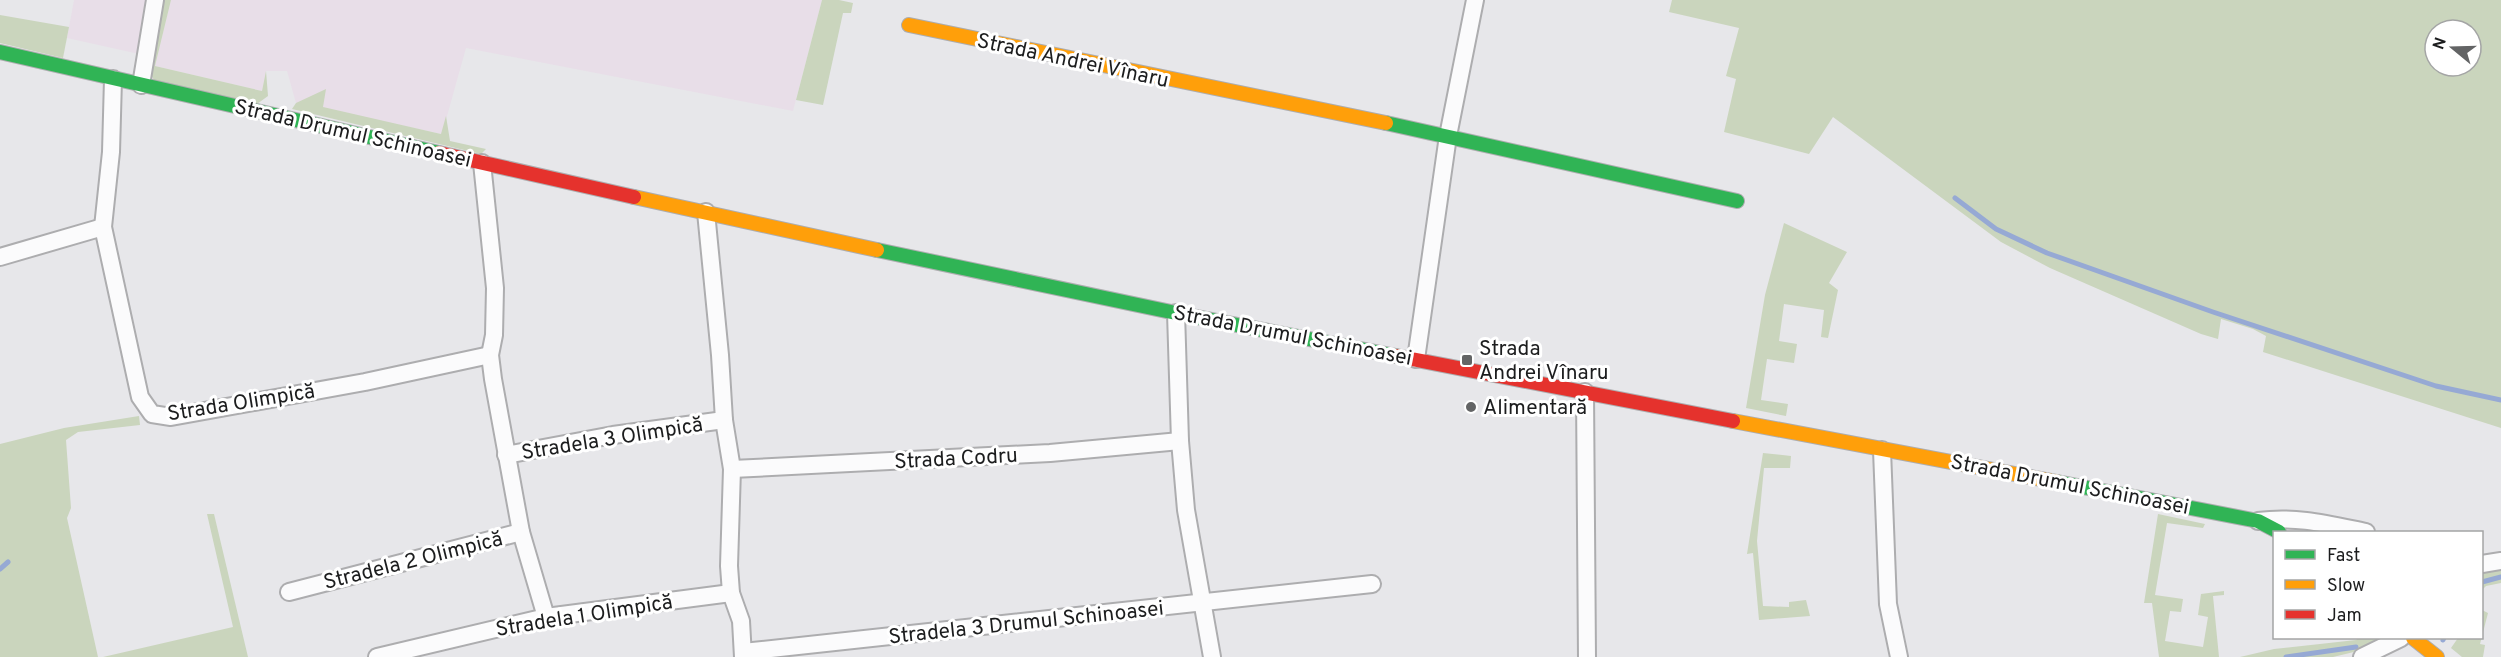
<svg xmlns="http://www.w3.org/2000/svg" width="2501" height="657" font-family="Overpass,sans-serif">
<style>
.industrial{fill:#e8dee8}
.green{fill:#cad5bd;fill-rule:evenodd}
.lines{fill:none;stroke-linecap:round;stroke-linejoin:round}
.stream{stroke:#96a9d4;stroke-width:5}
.street-casing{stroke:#adadaf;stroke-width:20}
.fast-casing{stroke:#adadaf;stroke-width:16}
.slow-casing{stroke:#adadaf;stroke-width:16}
.jam-casing{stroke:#adadaf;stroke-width:16}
.street{stroke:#fbfbfc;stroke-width:16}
.fast{stroke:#30b455;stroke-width:14}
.slow{stroke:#ff9f0a;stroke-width:14}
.jam{stroke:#e5322d;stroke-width:14}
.poi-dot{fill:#636465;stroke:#fff;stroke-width:2}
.labels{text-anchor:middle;stroke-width:6;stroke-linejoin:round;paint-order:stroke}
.street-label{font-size:21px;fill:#1c1d1e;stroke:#fff}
.poi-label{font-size:21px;fill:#1c1d1e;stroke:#fff;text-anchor:start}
</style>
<rect width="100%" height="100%" fill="#e7e7ea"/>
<!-- industrial -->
<g class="industrial">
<path d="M74,0H149L139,54L67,38Z"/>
<path d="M171,0H822L793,111L466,48L442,134L296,103L287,71H266L262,91L155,66Z"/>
</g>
<!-- green -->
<g class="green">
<path d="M164,0H171L155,66L262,91L266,71L268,96L257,104L154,80L151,75Z"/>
<path d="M822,0H839L853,3L851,13H843L823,105L796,100Z"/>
<path d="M1672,0H2501V428L2263,352L2266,336L2253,329L2221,319L2218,339L2201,334L2050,268L2001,242L1833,117L1809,154L1724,132L1736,79L1726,76L1739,28L1669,12ZM2435,30H2471V66H2435Z"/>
<path d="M0,15L69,27L63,58L0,43Z"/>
<path d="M326,89L323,107L441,134L446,116L450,141L486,149L481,154L292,109L296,103Z"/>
<path d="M1784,223L1847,252L1829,283L1838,290L1828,338L1821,337L1824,310L1784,304L1779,341L1797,344L1794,363L1767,359L1761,400L1788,404L1786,416L1746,408L1765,295Z"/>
<path d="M139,416L140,425L78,432L66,440L71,508L67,518L98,657H0V444L64,428Z"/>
<path d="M1763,453L1791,456L1790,468H1764L1757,541L1763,606L1789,607V602L1806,600L1810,616L1759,620L1753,553L1747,554Z"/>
<path d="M207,514H214L248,657H103L233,627Z"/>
<path d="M2158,514L2205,524L2203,528L2167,523L2155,595L2183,599L2181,612L2170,611L2165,641L2203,647L2208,617L2198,615L2201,594L2224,591V595L2213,596L2219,657H2159L2152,603H2144Z"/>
<path d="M2501,566V583L2486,586L2482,590V568Z"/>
<path d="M2482,610L2488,613L2480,644L2485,645L2483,657H2462L2451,648L2458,638H2482Z"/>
<path d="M2358,638H2385L2358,651L2333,657H2240L2274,649L2356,640Z"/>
</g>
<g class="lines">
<!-- stream -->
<g class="stream">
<path d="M1955,198L1996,229L2047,253L2213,312L2436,386L2501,400"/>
<path d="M0,569L8,562"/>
<path d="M2482,582L2501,577"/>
<path d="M2443,640L2444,638"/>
<path d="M2286,657L2356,647"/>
</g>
<defs>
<g id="street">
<path d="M113,79L111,152L103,227L140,397L152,414L171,417L365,382L490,355"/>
<path d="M141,85L155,0"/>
<path d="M482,163L495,288L494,335L490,355L493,379L521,532L546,617"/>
<path d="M706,212L720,355L724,420L732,469L729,566L731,593L741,621L743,657"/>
<path d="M0,257L103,227"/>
<path d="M1176,313L1180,441L1186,510L1212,657"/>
<path d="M1416,359L1448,136L1475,0"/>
<path d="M1585,392L1587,657"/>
<path d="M1882,450L1888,604L1899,657"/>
<path d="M506,455L613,435L724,420"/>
<path d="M732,469L1050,453L1180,441"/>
<path d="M2258,521C2297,516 2327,524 2366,532"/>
<path d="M2482,564L2501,561"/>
<path d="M289,592L521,532"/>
<path d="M743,652L1372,584"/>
<path d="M377,657L546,617L731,593"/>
<path d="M2362,657L2401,638"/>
</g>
<g id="fast">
<path d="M0,52L439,153"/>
<path d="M1386,123L1737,201"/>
<path d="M877,250L1176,313L1396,356"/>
<path d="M2057,482L2258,521L2279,532"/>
</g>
<g id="slow">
<path d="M909,25L1386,123"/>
<path d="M634,197L877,250"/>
<path d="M1733,421L2057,482"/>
<path d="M2413,638L2437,657"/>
</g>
<g id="jam">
<path d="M439,153L634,197"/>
<path d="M1396,356L1733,421"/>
</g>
</defs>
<!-- street casing -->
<use href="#street" class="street-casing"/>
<!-- fast casing -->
<use href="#fast" class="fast-casing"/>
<!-- slow casing -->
<use href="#slow" class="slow-casing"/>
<!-- jam casing -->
<use href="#jam" class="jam-casing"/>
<!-- street -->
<use href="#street" class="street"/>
<!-- fast -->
<use href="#fast" class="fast"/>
<!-- slow -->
<use href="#slow" class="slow"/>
<!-- jam -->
<use href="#jam" class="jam"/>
</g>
<!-- markers -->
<g class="poi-dot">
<rect x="1461" y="354" width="12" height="12" rx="3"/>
<circle cx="1471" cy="407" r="6"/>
</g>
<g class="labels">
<!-- street labels -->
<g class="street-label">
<text transform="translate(1073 60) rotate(12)" y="7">Strada Andrei Vînaru</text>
<text transform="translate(353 133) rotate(13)" y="7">Strada Drumul Schinoasei</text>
<text transform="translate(1293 335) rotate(11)" y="7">Strada Drumul Schinoasei</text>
<text transform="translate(241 402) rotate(-9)" y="7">Strada Olimpică</text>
<text transform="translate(612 438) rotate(-9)" y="7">Stradela 3 Olimpică</text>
<text transform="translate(956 458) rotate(-3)" y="7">Strada Codru</text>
<text transform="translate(2070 484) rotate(11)" y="7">Strada Drumul Schinoasei</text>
<text transform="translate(413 560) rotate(-14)" y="7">Stradela 2 Olimpică</text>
<text transform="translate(584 615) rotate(-9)" y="7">Stradela 1 Olimpică</text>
<text transform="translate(1026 622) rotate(-6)" y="7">Stradela 3 Drumul Schinoasei</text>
</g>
<!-- poi labels -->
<g class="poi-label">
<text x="1479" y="355">Strada<tspan x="1479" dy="24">Andrei Vînaru</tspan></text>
<text x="1483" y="414">Alimentară</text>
</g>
</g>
<!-- legend -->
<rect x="2273" y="531" width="210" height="108" fill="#ffffff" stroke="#a4a5a5" stroke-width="1.5"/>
<rect x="2285" y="550" width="30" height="9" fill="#30b455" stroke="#a4a5a5" stroke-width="1.5"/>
<text x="2327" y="561" font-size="18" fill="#1c1d1e">Fast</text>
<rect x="2285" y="580" width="30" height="9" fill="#ff9f0a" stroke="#a4a5a5" stroke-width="1.5"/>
<text x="2327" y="591" font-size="18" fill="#1c1d1e">Slow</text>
<rect x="2285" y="610" width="30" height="9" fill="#e5322d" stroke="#a4a5a5" stroke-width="1.5"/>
<text x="2327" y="621" font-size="18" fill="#1c1d1e">Jam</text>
<!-- north arrow -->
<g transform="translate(2453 48) rotate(289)"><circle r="28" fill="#ffffff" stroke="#a4a5a5" stroke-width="1.5"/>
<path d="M0-4.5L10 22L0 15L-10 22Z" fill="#636465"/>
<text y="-9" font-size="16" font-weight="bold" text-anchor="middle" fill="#1c1d1e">N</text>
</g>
</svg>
